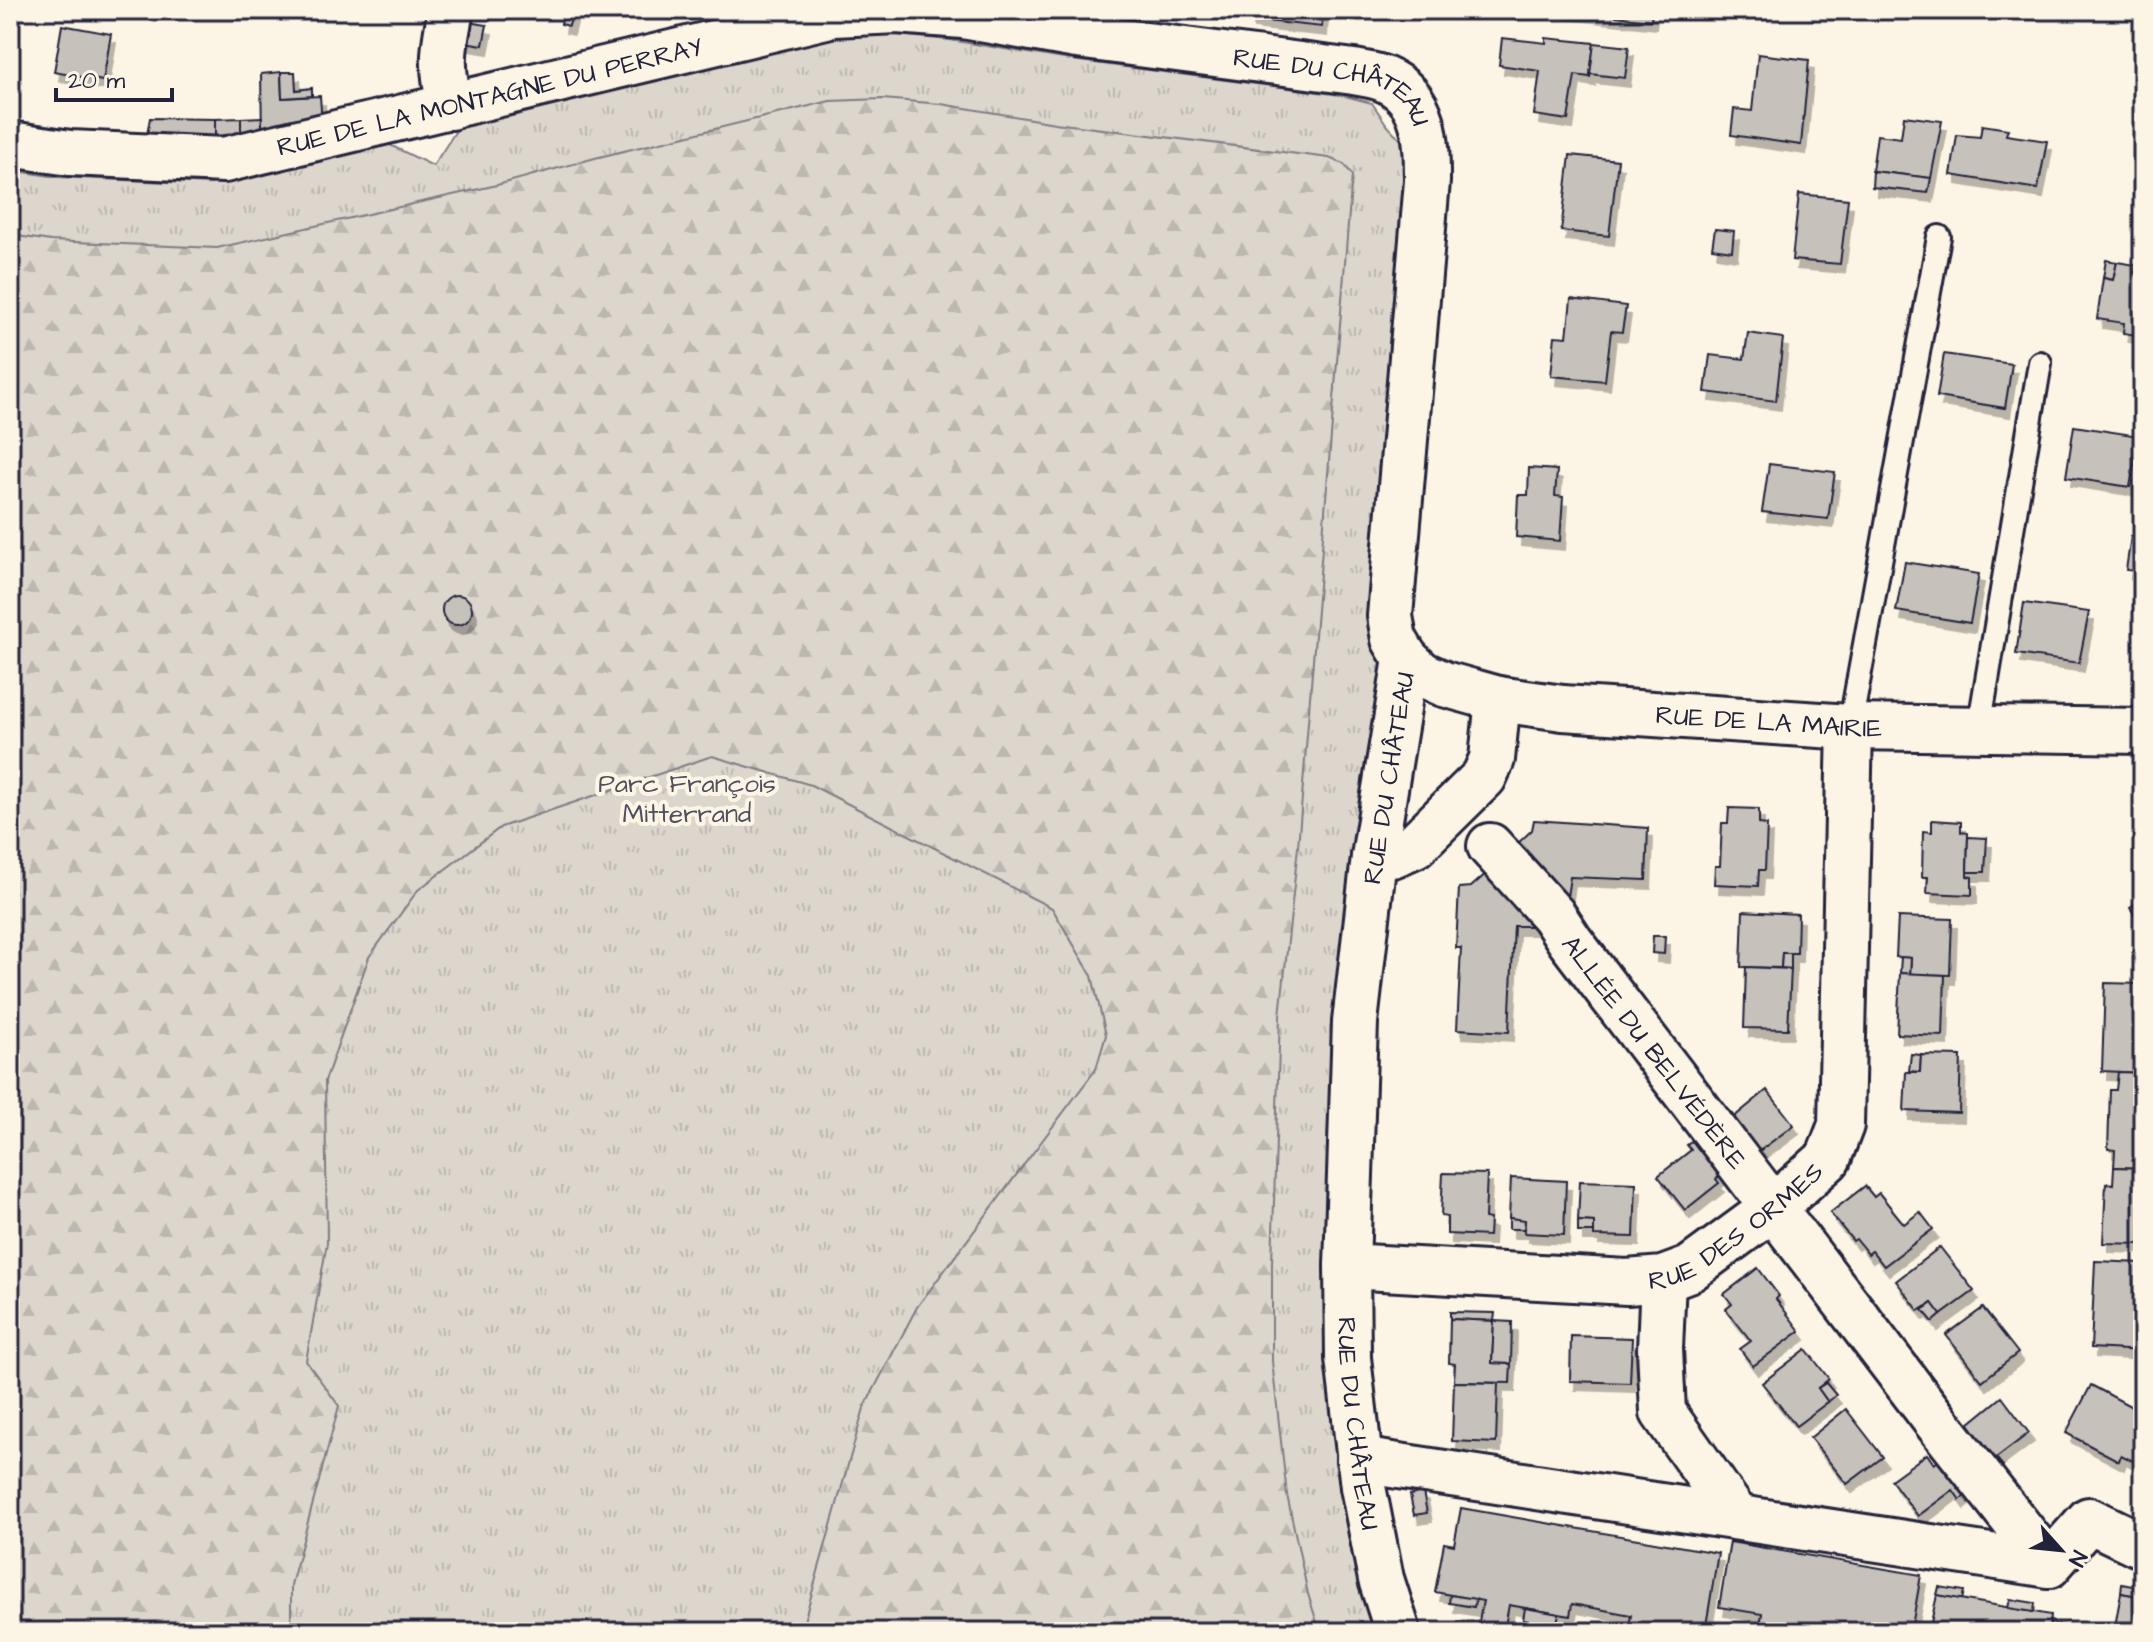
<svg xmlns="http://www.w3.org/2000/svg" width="2153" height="1642" font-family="'Architects Daughter',sans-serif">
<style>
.grass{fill:url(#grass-tufts);stroke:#7f7c84;stroke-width:2}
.forest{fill:url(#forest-firs);stroke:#7f7c84;stroke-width:2}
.building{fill:#c6c1bb;stroke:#22223b;stroke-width:2;filter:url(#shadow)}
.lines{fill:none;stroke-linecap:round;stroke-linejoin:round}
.lane-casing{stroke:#22223b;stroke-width:28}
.street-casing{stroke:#22223b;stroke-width:50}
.secondary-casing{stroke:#22223b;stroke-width:50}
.lane{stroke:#fcf5e5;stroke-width:22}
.street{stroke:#fcf5e5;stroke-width:44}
.secondary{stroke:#fcf5e5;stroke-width:44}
.labels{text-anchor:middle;stroke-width:8;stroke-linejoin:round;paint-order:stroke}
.street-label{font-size:26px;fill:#22223b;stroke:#fcf5e5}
.park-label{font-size:26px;fill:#504f5f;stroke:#fcf5e5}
</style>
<defs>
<pattern id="grass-tufts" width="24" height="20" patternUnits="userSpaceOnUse" patternTransform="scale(2)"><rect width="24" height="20" fill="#dcd6cc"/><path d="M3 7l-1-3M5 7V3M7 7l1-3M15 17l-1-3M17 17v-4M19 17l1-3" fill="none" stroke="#bcb7b0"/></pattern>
<pattern id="forest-firs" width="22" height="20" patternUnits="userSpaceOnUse" patternTransform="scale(2)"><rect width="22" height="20" fill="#dcd6cc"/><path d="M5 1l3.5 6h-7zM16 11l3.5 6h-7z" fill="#bcb7b0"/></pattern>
<filter id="shadow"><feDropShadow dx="5" dy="9" stdDeviation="0" flood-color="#0004"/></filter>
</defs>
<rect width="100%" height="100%" fill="#fcf5e5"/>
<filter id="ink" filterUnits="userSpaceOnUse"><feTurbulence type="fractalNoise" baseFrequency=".0125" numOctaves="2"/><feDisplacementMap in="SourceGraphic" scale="16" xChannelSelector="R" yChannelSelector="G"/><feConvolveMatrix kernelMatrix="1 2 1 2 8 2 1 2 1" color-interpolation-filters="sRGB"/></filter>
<g filter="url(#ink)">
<!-- grass -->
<path class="grass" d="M884,34L950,40L1064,59L1341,95L1372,103L1387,125L1410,150L1394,657L1344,1020L1387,1632H10V170L57,177L211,184L388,144L433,166L457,129L578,96L821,37Z"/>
<!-- forest -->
<path class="forest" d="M883,99L941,104L1055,123L1329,158L1344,164L1352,175L1298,847L1280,1016L1272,1263V1361L1287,1495L1308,1594L1320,1632H801L864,1408L917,1307L1096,1069L1106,1035L1092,976L1052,908L811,785L712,756L501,827L418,890L369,957L325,1081L327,1243L306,1361L339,1406L291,1585V1632H10V235L51,241L217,248L497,185L595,158L830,101Z"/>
<!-- building -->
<g class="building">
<path d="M556,10H573L569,26L561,24L563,11Z"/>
<path d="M1250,10H1259L1257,20L1249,19Z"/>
<path d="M1259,10H1323L1322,27L1257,20Z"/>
<path d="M1560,10H1652L1651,20Z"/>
<path d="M468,22L487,25L483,45L464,42Z"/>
<path d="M62,25L111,34L103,81L54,72Z"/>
<path d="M1502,38L1546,43V38L1594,43L1590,77L1575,75L1568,120L1534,115L1540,71L1499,65Z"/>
<path d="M1594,43L1629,47L1625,78L1590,74Z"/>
<path d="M1758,54L1809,60L1801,145L1731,135L1734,109L1752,111Z"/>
<path d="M281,72L282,98L320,96L322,124L262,133L261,74Z"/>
<path d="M281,72H295L296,90L312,88V96L282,98Z"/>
<path d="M1904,116L1942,121L1931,178L1872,171L1877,135L1901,138Z"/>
<path d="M262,117V133L241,134V118Z"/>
<path d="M150,118L215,119V136L147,135Z"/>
<path d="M241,118V134L215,136V119Z"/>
<path d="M1982,125L2008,129L2006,135L2047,141L2038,189L1951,175L1957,135L1980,137Z"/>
<path d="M1570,155L1618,160L1609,236L1561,231Z"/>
<path d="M1873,171L1931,178L1928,193L1872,187Z"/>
<path d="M1799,194L1848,199L1840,264L1792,260Z"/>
<path d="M1715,229L1734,231L1732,251L1712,248Z"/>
<path d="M2106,260L2117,262L2113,280L2103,278Z"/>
<path d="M2117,262L2136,265L2135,274L2143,275V336L2123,333L2124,323L2097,319L2103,278L2113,280Z"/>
<path d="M1571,299L1626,306L1622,332L1611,331L1605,381L1551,376L1555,336L1567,337Z"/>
<path d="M1748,333L1783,338L1776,401L1705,392L1710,355L1744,359Z"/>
<path d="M1944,354L2012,364L2005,408L1937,397Z"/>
<path d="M2074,426L2139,436L2130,487L2066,477Z"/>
<path d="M1769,464L1835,472L1828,519L1762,512Z"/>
<path d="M1529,468L1557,470L1555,496L1563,497L1560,541L1516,537L1518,495H1528Z"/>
<path d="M2131,536L2143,538V572L2126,570Z"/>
<path d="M1905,562L1979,574L1970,623L1896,611Z"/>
<circle cx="457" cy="610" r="15"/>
<path d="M2024,603L2089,612L2079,663L2016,654Z"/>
<path d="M1729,808L1759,809V824L1767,825L1765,870H1759L1758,886L1714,884L1715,866H1720L1722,823H1728Z"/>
<path d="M1534,820L1648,828L1646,880L1570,877L1567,897L1561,901L1517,844L1532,830Z"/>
<path d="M1932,820L1961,822V832L1968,833L1967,876L1972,877V895L1927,893L1928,877H1922L1923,831L1932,832Z"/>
<path d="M1968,837L1987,838L1985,872H1967Z"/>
<path d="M1488,872L1536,926H1514L1509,1032L1457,1029L1461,948H1456L1459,888L1471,887Z"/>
<path d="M2143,899V931L2130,907Z"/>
<path d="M1743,911L1798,914L1797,953H1782L1781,968L1741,967Z"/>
<path d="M1898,917L1952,919L1950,975L1910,974L1911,958L1896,957Z"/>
<path d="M1653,936H1665L1664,954L1652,953Z"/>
<path d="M1782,953H1791V969L1781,968Z"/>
<path d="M1901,957L1911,958L1910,974L1900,973Z"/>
<path d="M1746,967L1791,969L1788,1029L1744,1028Z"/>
<path d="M1900,973L1945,975L1943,1036L1897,1034Z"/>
<path d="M2105,983L2143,984V1073L2102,1071Z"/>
<path d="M1911,1054L1921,1055L1920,1072L1909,1071Z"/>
<path d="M1921,1055L1961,1056L1959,1113L1904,1111L1906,1072H1920Z"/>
<path d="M2118,1072L2143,1073V1168L2114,1167L2115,1150L2108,1149L2110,1090H2116Z"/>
<path d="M1767,1090L1794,1125L1758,1152L1716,1123L1730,1112L1734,1117Z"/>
<path d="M1702,1134L1728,1168L1716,1179L1719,1183L1685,1210L1658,1176L1691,1150L1687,1145Z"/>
<path d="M2114,1167L2143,1168V1244L2103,1243L2106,1183L2113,1184Z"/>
<path d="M1443,1173L1487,1174L1485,1218L1490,1219L1489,1236L1447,1234V1217L1441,1216Z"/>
<path d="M1511,1178L1566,1181L1564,1235L1524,1233L1525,1220L1509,1218Z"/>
<path d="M1580,1181L1636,1183L1634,1237L1594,1236V1222L1578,1221Z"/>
<path d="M1865,1186L1874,1197L1879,1193L1904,1224L1920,1212L1933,1229L1884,1266L1872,1251L1868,1254L1856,1239L1853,1241L1830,1213Z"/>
<path d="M1509,1218L1525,1220L1524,1229H1509Z"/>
<path d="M1578,1221L1594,1222V1232H1578Z"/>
<path d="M1940,1247L1974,1291L1941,1315L1932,1303L1919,1311L1896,1281Z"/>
<path d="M2095,1261L2143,1263V1351L2091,1348Z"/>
<path d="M1758,1268L1779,1296L1776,1299L1800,1331L1753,1366L1740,1349L1751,1341L1726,1309L1732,1304L1724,1294Z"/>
<path d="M1932,1303L1941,1315L1933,1322L1923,1310Z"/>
<path d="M1983,1308L2018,1353L1982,1381L1946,1335Z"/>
<path d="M1450,1312L1495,1313L1494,1321L1450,1319Z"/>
<path d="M1450,1319L1494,1321L1492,1363L1511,1364L1510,1383L1454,1382L1455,1364L1449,1363Z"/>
<path d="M1494,1321L1512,1322L1511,1364L1492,1363Z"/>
<path d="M1571,1336L1632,1338L1630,1383L1570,1381Z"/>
<path d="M1806,1349L1829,1379L1818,1388L1828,1402L1796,1426L1762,1383Z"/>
<path d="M1454,1382L1498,1383L1496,1443L1452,1441Z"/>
<path d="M1826,1383L1836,1395L1828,1402L1818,1388Z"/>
<path d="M2091,1385L2143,1413L2140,1419L2143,1421V1451L2137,1463L2121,1455L2119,1461L2066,1433Z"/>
<path d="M2002,1397L2029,1433L1996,1458L2003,1466L1990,1478L1962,1442L1975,1433L1969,1424Z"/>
<path d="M1846,1409L1883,1457L1847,1484L1810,1438Z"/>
<path d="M1927,1454L1934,1464L1948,1454L1974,1488L1960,1500L1953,1490L1918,1516L1891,1480Z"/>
<path d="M1423,1492L1427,1513L1414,1515L1410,1495Z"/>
<path d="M1461,1508L1718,1553L1705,1632H1628L1631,1615L1572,1604L1570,1616L1509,1605L1504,1631L1478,1626L1483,1601L1435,1592L1444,1543L1454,1545Z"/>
<path d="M1730,1542L1921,1575L1911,1632H1759L1762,1614L1719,1607Z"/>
<path d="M2122,1584L2143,1588V1597L2121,1593Z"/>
<path d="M1939,1587L1964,1591L1962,1600L1937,1595Z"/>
<path d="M2121,1593L2143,1597V1632H2114Z"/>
<path d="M1450,1595L1476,1599L1474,1607L1449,1603Z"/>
<path d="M1937,1595L2051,1615L2049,1632H1929Z"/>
<path d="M2010,1599L2035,1603L2034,1612L2008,1608Z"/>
<path d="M1525,1608L1559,1614L1556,1626L1523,1620Z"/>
<path d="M2050,1623L2073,1627L2072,1632H2049Z"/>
</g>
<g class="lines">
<defs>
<g id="lane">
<path d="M1850,727L1939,237"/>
<path d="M1979,728L2040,363"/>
</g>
<g id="street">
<path d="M451,107C440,68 443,49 451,10"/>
<path id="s1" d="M1490,846L1553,915L1570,941L1935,1420L2049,1565"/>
<path d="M1374,857L1392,855L1415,845L1484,777L1492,759L1498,699"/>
<path id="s2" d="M1347,1266L1627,1282L1663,1279L1690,1269L1773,1208L1828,1159L1841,1125L1850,727"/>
<path d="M1663,1279L1660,1349L1663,1412L1736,1516"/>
<path d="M1359,1460L2049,1565L2089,1520L2143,1546"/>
</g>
<g id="secondary">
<path id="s3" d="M10,144L70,153L224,160L834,14L897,11L963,16L1077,36L1354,72C1363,74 1375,75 1384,79C1427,97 1427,142 1427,181L1390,616L1394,639L1406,659L1374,857L1355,1022L1347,1266L1348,1358L1363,1487L1381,1579L1398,1632"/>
<path id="s4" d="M1406,659L1422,674L1444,684L1498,699L1563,708L1850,727L2143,731"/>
</g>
</defs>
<!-- lane casing -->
<use href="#lane" class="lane-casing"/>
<!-- street casing -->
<use href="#street" class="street-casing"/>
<!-- secondary casing -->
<use href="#secondary" class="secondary-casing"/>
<!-- lane -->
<use href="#lane" class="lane"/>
<!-- street -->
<use href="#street" class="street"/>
<!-- secondary -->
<use href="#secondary" class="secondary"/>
</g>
</g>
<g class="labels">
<!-- street labels -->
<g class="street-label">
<text dy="9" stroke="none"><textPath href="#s3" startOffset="488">RUE DE LA MONTAGNE DU PERRAY</textPath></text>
<text dy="9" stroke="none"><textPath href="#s3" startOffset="1352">RUE DU CHÂTEAU</textPath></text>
<text dy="9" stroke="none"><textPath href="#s4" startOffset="374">RUE DE LA MAIRIE</textPath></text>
<text transform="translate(1388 778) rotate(-81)" y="9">RUE DU CHÂTEAU</text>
<text dy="9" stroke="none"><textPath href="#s1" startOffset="264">ALLÉE DU BELVÉDÈRE</textPath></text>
<text dy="9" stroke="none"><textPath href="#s2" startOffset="406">RUE DES ORMES</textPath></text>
<text dy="9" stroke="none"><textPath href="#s3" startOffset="2768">RUE DU CHÂTEAU</textPath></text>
</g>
<!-- park labels -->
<g class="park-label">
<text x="687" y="792">Parc François<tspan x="687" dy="30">Mitterrand</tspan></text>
</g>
</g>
<!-- margin -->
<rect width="2153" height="1642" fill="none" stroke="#fcf5e5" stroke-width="40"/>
<rect x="20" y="20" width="2113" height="1602" fill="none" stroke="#22223b" stroke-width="3" filter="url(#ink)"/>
<!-- north arrow -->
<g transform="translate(2061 1550) rotate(117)" stroke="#fcf5e5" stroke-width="6" paint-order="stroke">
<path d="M0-6L14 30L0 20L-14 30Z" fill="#22223b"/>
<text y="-12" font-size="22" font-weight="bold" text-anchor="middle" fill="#22223b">N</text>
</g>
<!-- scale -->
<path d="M56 88v12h116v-12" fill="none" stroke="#22223b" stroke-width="4"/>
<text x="68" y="88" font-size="24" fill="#22223b" stroke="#fcf5e5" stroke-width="6" paint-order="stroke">20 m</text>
</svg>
